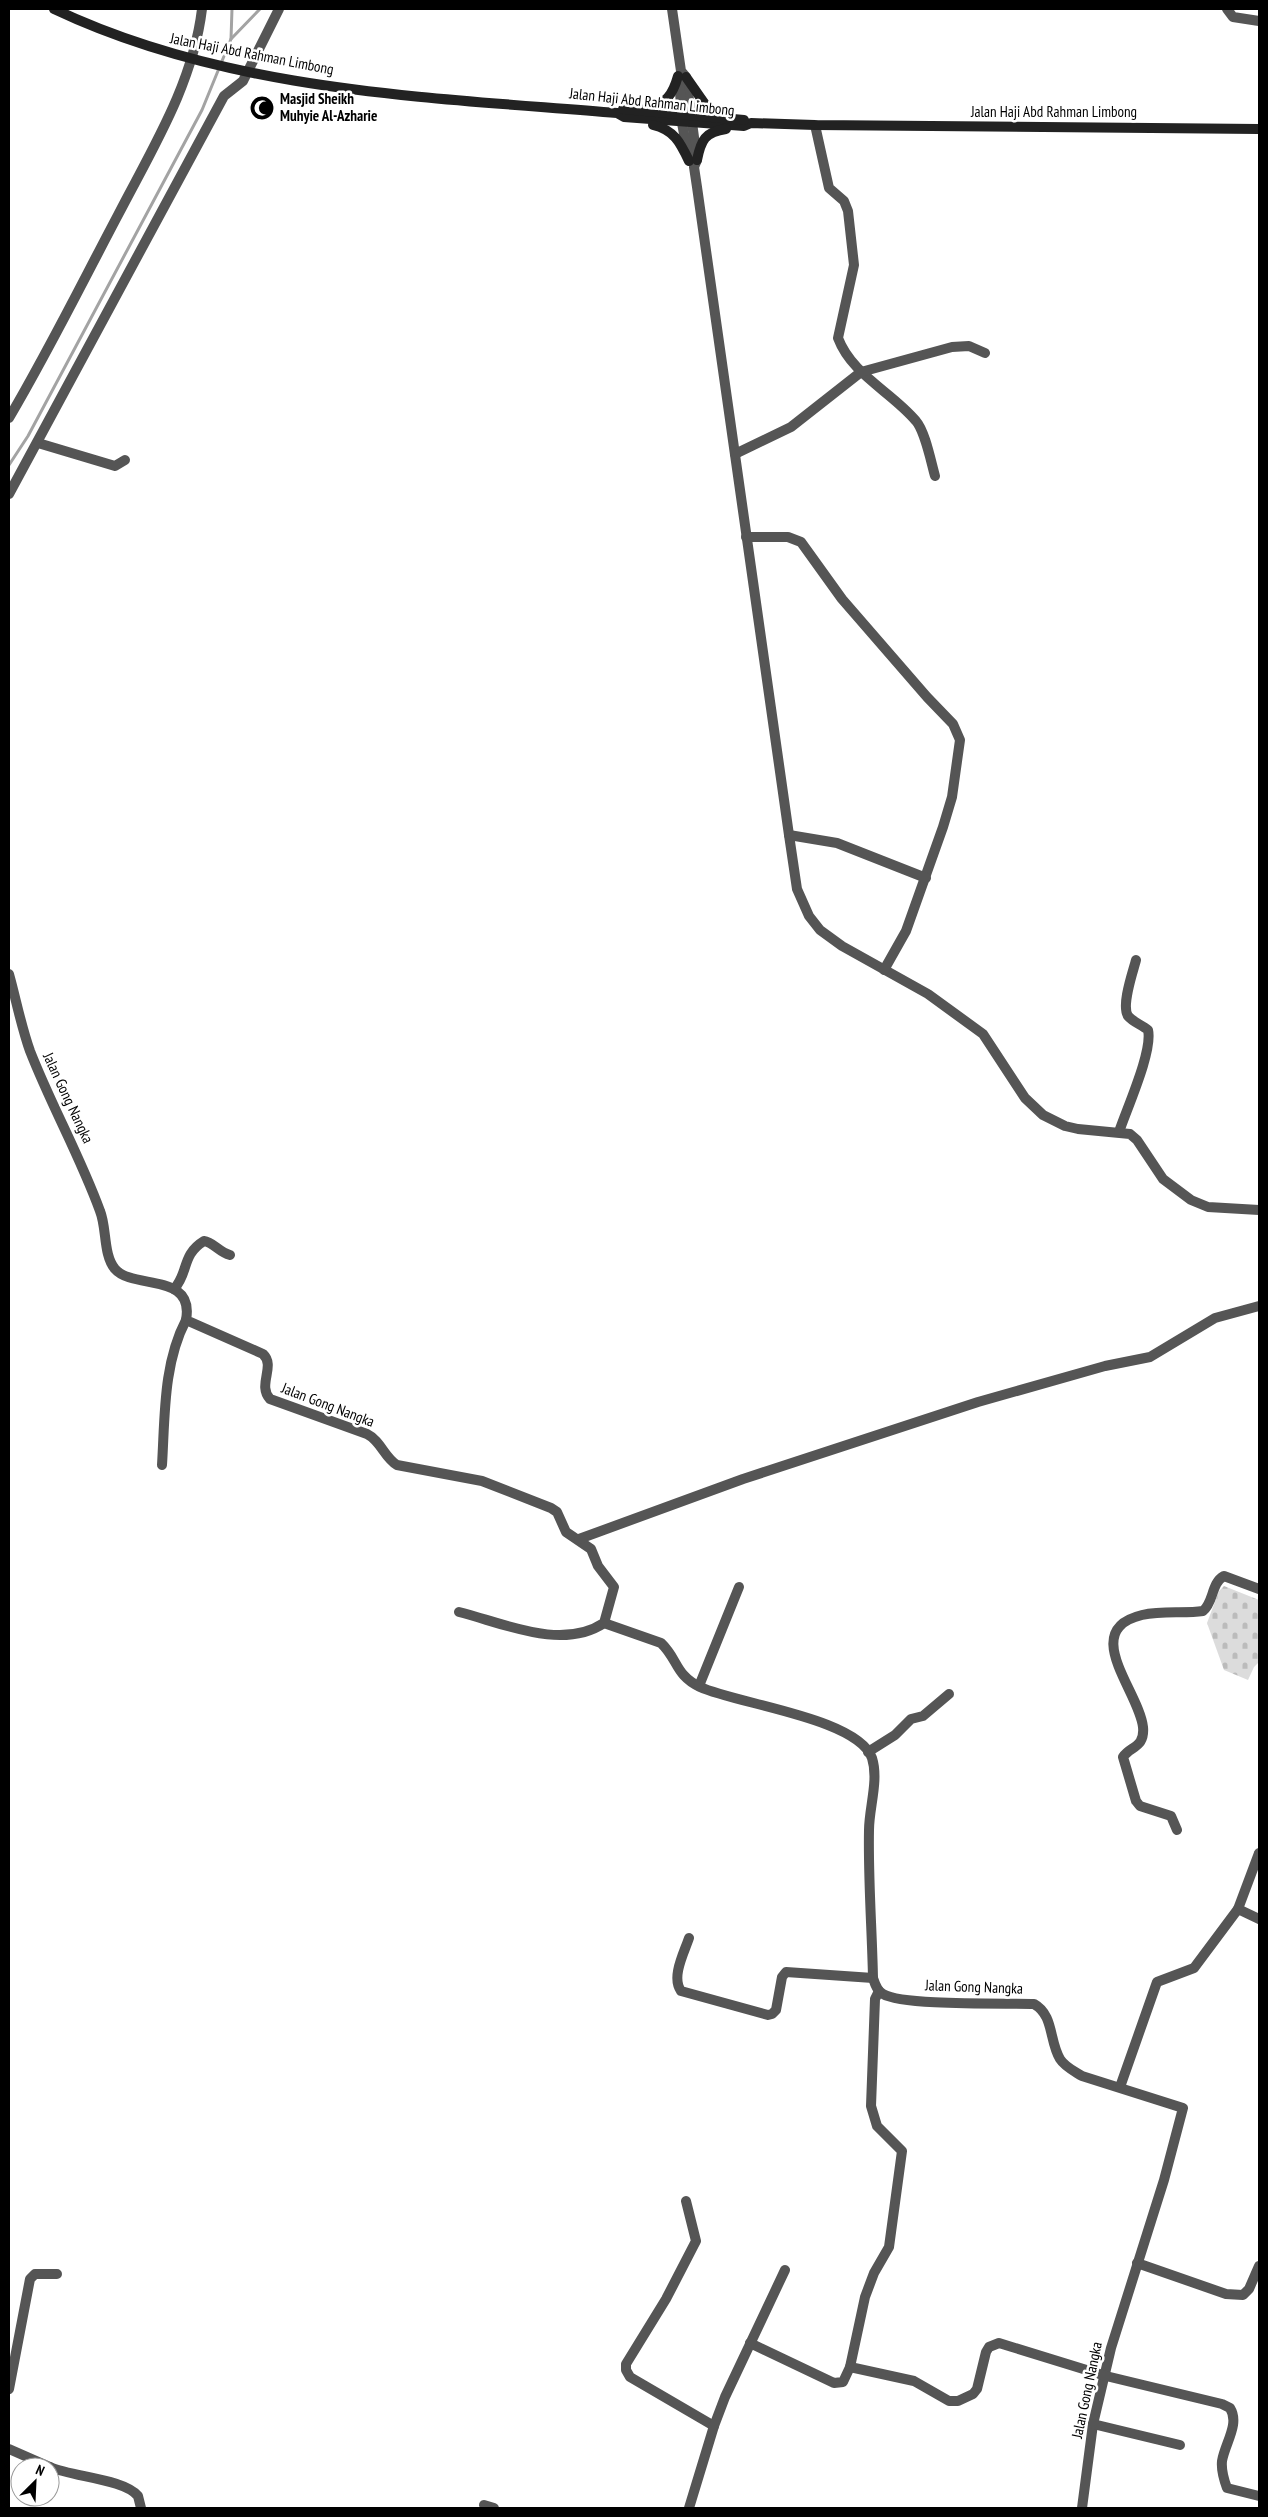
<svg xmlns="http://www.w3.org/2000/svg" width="1268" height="2517" font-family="'PT Sans Narrow',sans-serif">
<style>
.cemetery{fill:url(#cemetery-stones)}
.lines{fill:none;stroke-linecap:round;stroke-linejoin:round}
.stream{stroke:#a3a3a3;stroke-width:3}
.street{stroke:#555;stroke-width:10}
.secondary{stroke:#222;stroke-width:10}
.labels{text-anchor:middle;stroke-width:5;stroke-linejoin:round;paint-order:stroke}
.street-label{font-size:15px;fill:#000;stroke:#fff}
.poi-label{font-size:15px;font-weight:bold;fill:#000;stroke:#fff;text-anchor:start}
</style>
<defs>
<pattern id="cemetery-stones" width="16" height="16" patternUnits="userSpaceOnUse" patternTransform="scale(1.25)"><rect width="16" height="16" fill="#dcdcdc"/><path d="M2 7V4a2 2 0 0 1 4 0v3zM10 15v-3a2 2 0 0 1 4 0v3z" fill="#bbb"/></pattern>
</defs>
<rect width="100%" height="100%" fill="#fff"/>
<!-- cemetery -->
<path class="cemetery" d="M1224,1586L1259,1600V1662L1254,1667L1248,1680L1224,1670L1207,1623L1219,1591Z"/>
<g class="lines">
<!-- stream -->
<g class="stream">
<path d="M231,39L260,9"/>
<path d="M9,465L28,436L202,110L231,39L232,9"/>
</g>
<!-- street -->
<g class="street">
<path d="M672,9L681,71L686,77L697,160L694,167L697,187L789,835L797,889L809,916L820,930L842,946L928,994L983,1034L1025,1098L1043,1115L1065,1126L1078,1129L1130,1134L1137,1140L1163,1179L1191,1200L1208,1207L1259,1210"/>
<path d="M1227,9L1233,17L1259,21"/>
<path d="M679,76L682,123L688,155"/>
<path d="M815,125L829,188L844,201L848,211L854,265L838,338C852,375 892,392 916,421C925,431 931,462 935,476"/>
<path d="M9,418C48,352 82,283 118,215C152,149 193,84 202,9"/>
<path d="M38,443L115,466L125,460"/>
<path d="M735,454L791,427L861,372L952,347L969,346L985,353"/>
<path d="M9,494L224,96L243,81L279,9"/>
<path d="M746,537H788L801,542L842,599L927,697L953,724L960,740L952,797L943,827L906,931L884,970"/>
<path d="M789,835L837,843L926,878"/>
<path d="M9,974C16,999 21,1026 30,1051C51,1105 80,1156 100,1211C107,1228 103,1255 115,1269C133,1290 195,1272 186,1320L263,1354C276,1366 257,1385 270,1399L367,1434C381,1441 384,1457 397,1465L482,1481L551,1508L557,1512L566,1532L591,1549L598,1566L614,1587L604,1623C562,1651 503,1623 459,1612"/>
<path d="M1119,1132C1127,1108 1153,1051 1148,1030C1142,1025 1133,1022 1128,1016C1121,1005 1133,972 1136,960"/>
<path d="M174,1289C189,1273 181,1255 204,1241C213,1242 219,1252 230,1255"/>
<path d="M162,1465C165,1417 163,1364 186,1320"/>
<path d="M579,1539L743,1479L978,1402L1105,1366L1150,1357L1215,1318L1259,1306"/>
<path d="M604,1623L661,1643C678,1659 675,1675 700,1687C737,1704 858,1718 872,1758C879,1780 869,1808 869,1830C868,1879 872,1929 873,1978C875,1984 877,1991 883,1994C903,2006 1005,2003 1034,2004C1054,2015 1049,2041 1060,2059C1065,2067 1074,2071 1082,2076L1183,2108L1164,2180L1111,2348L1093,2424L1082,2508"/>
<path d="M699,1686L739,1587"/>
<path d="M868,1752L895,1735L911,1719L923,1716L949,1694"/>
<path d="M1177,1830L1171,1816L1140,1806L1136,1801L1123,1757C1130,1746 1145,1748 1143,1727C1139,1691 1079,1630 1142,1615C1164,1610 1184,1614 1203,1611C1214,1602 1211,1583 1224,1576L1259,1589"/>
<path d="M1238,1909L1259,1853"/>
<path d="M689,1938C684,1953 671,1977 681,1991L768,2015L772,2014L776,2010L782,1977L786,1972L873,1978"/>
<path d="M1120,2087L1157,1982L1194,1968L1238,1909L1259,1919"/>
<path d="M686,2201L696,2241L666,2299L626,2364V2370L630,2377L714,2426"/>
<path d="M1137,2263L1226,2294L1243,2295L1249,2289L1259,2266"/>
<path d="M750,2343L834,2383L843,2382L850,2367L865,2297L874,2273L889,2247L902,2151L877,2126L871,2106L875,1999L879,1991"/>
<path d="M850,2367L914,2381L949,2401H958L973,2394L977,2389L986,2352L989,2347L999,2343L1106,2376L1222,2404L1230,2408C1240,2424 1225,2443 1222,2461C1221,2471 1224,2480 1227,2488L1259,2496"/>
<path d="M9,2389L30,2279L35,2274H57"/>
<path d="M1093,2424L1180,2445"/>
<path d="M9,2449L50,2467"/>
<path d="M50,2467C73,2477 124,2479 138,2496L141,2508"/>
<path d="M484,2505L494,2508"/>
<path d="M689,2508L714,2426L725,2397L785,2270"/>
</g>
<!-- secondary -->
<g class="secondary">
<path d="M54,9C229,92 427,97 617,113L624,117L744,126L751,123L815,125L1259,129"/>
<path d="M686,77L707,107L724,114"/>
<path d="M647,107C666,105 673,94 678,76"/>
<path d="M623,109L744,120"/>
<path d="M653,125C674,130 680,142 689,161"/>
<path d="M697,160C701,140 705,132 726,129"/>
</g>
</g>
<!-- icons -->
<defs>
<symbol id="mosque-disc" viewBox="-11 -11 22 22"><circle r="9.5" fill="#000" stroke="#fff"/><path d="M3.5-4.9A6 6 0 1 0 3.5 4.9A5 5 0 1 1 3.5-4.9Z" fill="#fff"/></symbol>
</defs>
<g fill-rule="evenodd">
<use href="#mosque-disc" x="248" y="94" width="28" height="28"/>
</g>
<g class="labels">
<!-- street labels -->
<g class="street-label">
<text transform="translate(252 54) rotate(11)" y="5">Jalan Haji Abd Rahman Limbong</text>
<text transform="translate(652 102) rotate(6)" y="5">Jalan Haji Abd Rahman Limbong</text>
<text x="1054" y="117">Jalan Haji Abd Rahman Limbong</text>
<text transform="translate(68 1098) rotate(65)" y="5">Jalan Gong Nangka</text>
<text transform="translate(328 1405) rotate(21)" y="5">Jalan Gong Nangka</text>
<text transform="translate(974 1987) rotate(2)" y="5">Jalan Gong Nangka</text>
<text transform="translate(1087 2390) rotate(-78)" y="5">Jalan Gong Nangka</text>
</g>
<!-- poi labels -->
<g class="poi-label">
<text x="280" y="104">Masjid Sheikh<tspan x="280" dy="17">Muhyie Al-Azharie</tspan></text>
</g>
</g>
<!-- border -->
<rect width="1268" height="2517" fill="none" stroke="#000000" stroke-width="20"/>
<!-- north arrow -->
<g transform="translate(35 2482) rotate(24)"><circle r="24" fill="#ffffff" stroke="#999999"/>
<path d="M0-4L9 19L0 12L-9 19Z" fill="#000000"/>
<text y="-8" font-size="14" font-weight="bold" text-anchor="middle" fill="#000000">N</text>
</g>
</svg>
